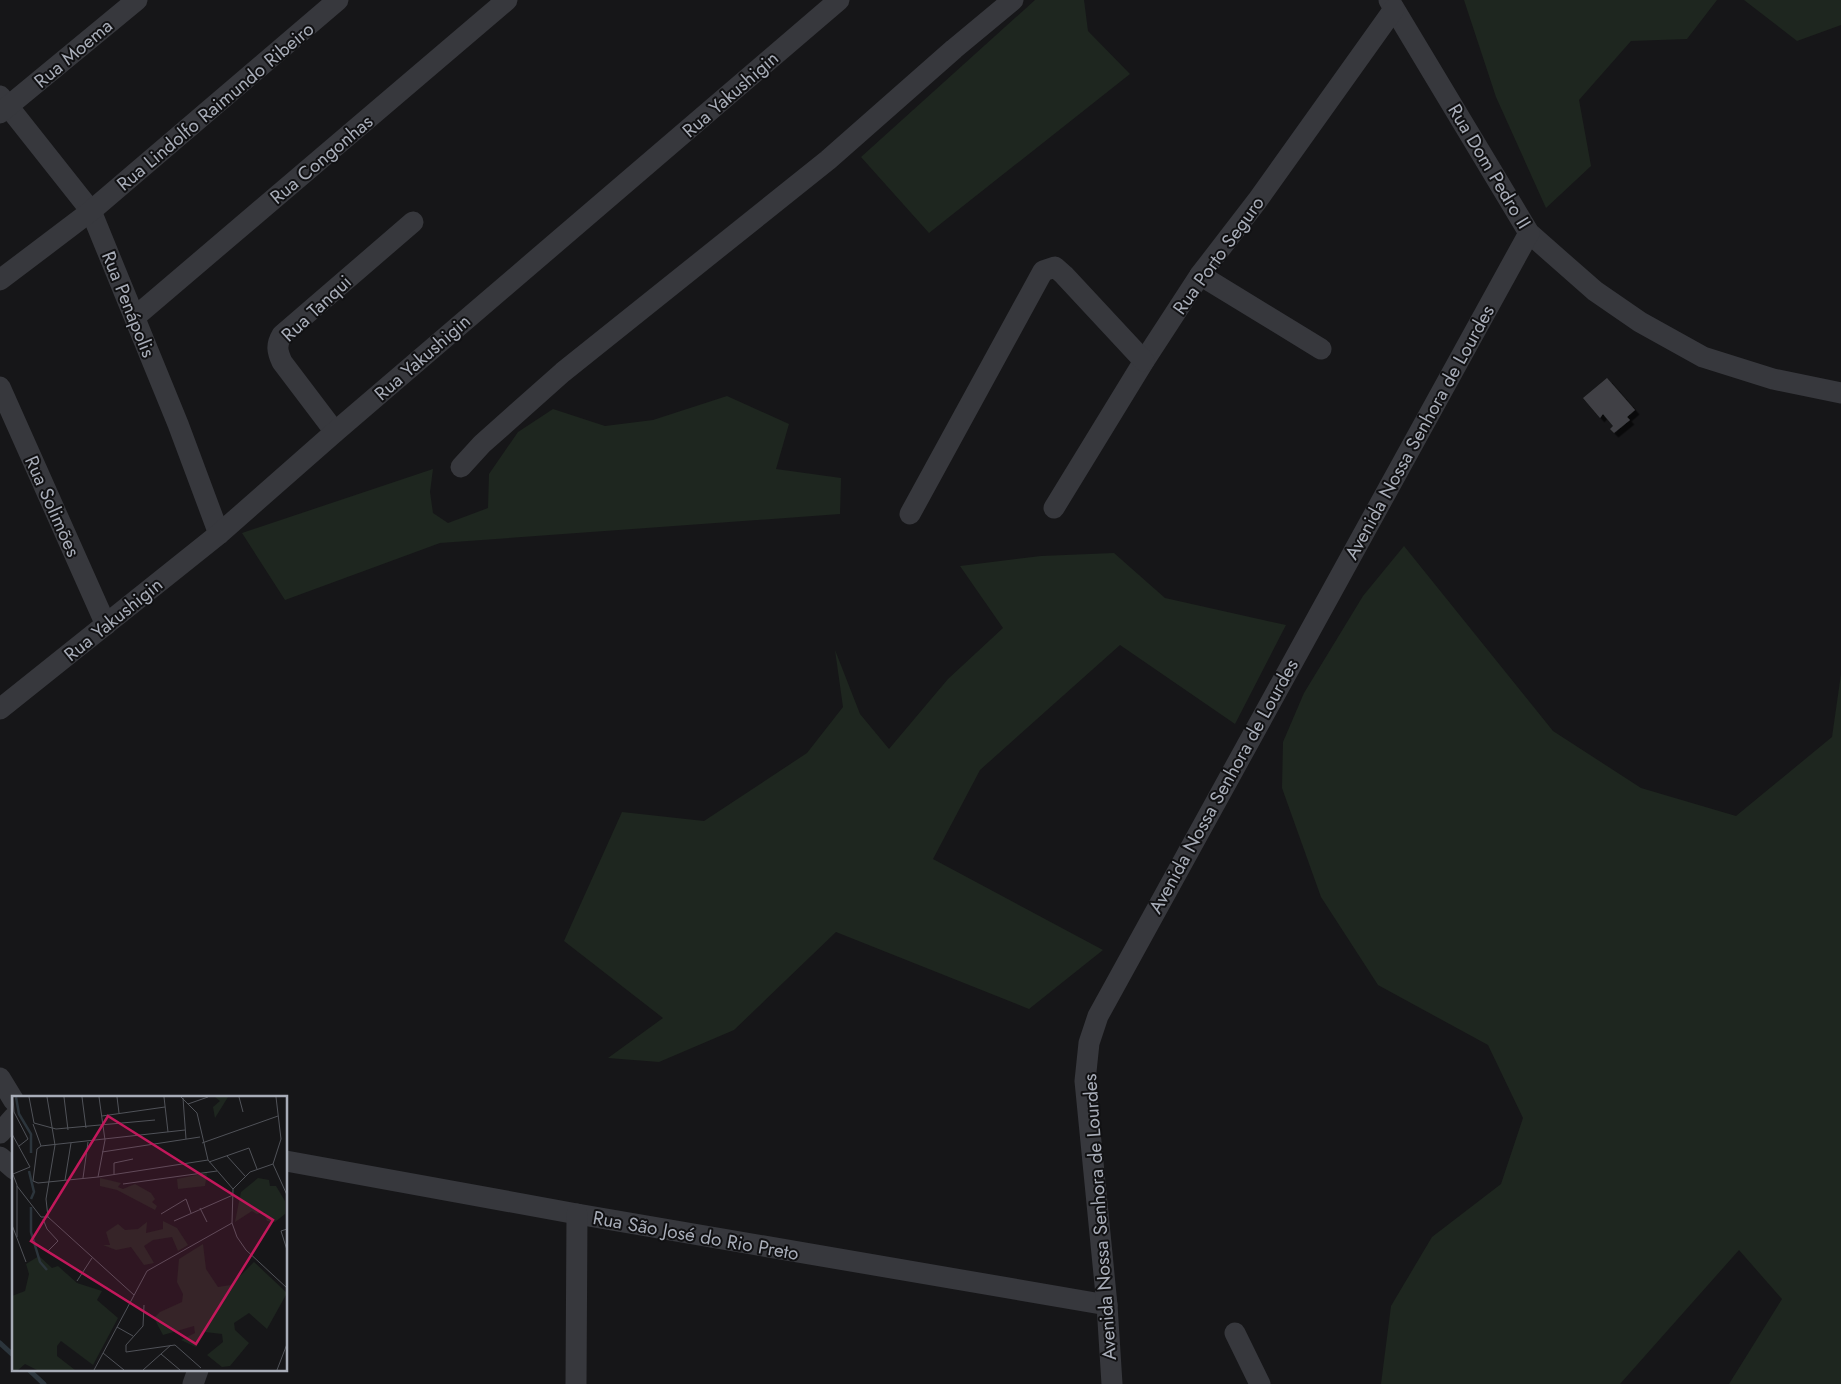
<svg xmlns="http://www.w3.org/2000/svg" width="1841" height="1384" font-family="Jost,sans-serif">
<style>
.green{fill:#1e261f}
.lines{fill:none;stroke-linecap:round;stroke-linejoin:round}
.stream{stroke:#2c353c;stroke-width:5}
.building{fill:#404145;filter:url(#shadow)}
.minor{stroke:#37383d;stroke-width:21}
.labels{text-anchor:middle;stroke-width:4;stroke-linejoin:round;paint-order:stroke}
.street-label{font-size:19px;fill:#a8adb8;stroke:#111113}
.inset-river{fill:none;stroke:#2c353c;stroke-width:2.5}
.inset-road{fill:none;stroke:#505258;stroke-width:1}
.view{fill:#c2185b;fill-opacity:0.15;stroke:#c2185b;stroke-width:2.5}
.inset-edge{fill:none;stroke:#a8adb8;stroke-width:2.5}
</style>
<defs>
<filter id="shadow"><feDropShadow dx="4.5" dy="4.5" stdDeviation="0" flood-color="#0009"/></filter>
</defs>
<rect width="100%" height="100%" fill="#161618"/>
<!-- green -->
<g class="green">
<path d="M1035,0H1084L1088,31L1130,74L929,233L861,157Z"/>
<path d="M1464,0H1717L1687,39L1631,41L1579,100L1591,166L1546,208L1496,97Z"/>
<path d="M1744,0H1841V25L1797,41Z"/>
<path d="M727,396L789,424L776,469L841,478L840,514L440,543L285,600L242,533L433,469L430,492L433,513L448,523L488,508L489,474L518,432L553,409L605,426L653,420Z"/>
<path d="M1404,546L1553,731L1641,788L1736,816L1832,737L1841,674V1384H1729L1782,1299L1739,1250L1620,1384H1381L1391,1306L1432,1237L1501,1184L1523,1118L1488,1045L1378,985L1321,897L1282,788L1283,742L1304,693L1363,596Z"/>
<path d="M1114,553L1165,598L1286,625L1235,724L1120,645L980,770L933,859L1103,950L1029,1009L836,932L734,1030L659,1062L608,1058L663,1018L564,941L622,812L704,821L807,753L843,707L835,650L860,714L889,749L948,679L1003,628L960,566L1041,556Z"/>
</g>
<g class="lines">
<!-- stream -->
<g class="stream">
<path d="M0,1343L14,1356"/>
<path d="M29,1370L44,1384"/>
</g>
</g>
<!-- building -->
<path class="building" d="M1607,378L1635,410L1627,417L1630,420L1614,433L1610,429L1613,426L1603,414L1600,418L1583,398Z"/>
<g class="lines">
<!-- minor -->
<g class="minor">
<path d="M1389,0L1529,233L1595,291L1640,322L1703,357L1773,379L1841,393"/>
<path d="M0,96L91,211L178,424L219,534"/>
<path d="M0,113L137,0"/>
<path d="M1200,275L1321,349"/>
<path d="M0,280L91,211L338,0"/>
<path d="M135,317L507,0"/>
<path d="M0,387L106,625"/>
<path d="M335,432L282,362C277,351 276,345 282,335L413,222"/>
<path d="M461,467L482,444L563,372L828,160L954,49L1013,0"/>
<path d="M1054,508L1144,361L1200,275L1257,201L1394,9"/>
<path d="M910,514L1043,271L1055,267L1064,275L1144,361"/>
<path d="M0,709L219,534L335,432L839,0"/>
<path d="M0,1078L14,1101"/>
<path d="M0,1133L14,1117"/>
<path d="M0,1157L14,1169"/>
<path d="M286,1161L577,1214L1107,1305"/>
<path d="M1235,1333L1260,1384"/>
<path d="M193,1384L198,1370"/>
<path d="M576,1384L577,1214"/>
<path d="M1112,1384L1107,1305L1085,1081L1089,1043L1098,1016L1529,233"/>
</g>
</g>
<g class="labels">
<!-- street labels -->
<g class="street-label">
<text transform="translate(73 53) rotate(-40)" y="7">Rua Moema</text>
<text transform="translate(730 94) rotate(-41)" y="7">Rua Yakushigin</text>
<text transform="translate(215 106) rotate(-40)" y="7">Rua Lindolfo Raimundo Ribeiro</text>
<text transform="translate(321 159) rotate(-40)" y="7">Rua Congonhas</text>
<text transform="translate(1490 166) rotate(59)" y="7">Rua Dom Pedro II</text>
<text transform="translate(1218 255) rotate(-54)" y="7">Rua Porto Seguro</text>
<text transform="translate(129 304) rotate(68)" y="7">Rua Penápolis</text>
<text transform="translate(316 308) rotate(-43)" y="7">Rua Tanqui</text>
<text transform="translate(422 357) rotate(-41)" y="7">Rua Yakushigin</text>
<text transform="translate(1419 432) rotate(-61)" y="7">Avenida Nossa Senhora de Lourdes</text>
<text transform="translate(53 506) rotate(66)" y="7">Rua Solimões</text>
<text transform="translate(113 619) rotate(-39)" y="7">Rua Yakushigin</text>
<text transform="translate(1223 786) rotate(-61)" y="7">Avenida Nossa Senhora de Lourdes</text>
<text transform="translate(1099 1217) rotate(-94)" y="7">Avenida Nossa Senhora de Lourdes</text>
<text transform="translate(696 1235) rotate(10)" y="7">Rua São José do Rio Preto</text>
</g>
</g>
<!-- overview -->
<g transform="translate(12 1096)">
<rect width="275" height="275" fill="#161618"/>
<path d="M203,1H216L203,22L201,11L208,5ZM195,77L193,90L166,93L165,83ZM88,82L109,87L106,91L111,93L123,88L139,97L143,103L140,106L145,110L143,114L105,94L88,90ZM246,82L257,84L258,90H264L273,105V118L263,126L255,125L252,116L245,118L240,115L223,126L229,96ZM151,125L165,132L176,149L166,155L160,141L141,144L132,150L142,167L132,169L119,151L104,154L91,149H98L94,136L106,128L113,134L126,133L135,126L134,137L151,133ZM191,148L194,173L206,191L219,189L242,166L275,197L255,233L237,217L222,227L223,234L237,247L218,270L210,271L195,259L211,246L210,238L193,236L184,251L169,244L183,237L182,230L151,239L142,222L148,216L170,206L171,198L165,186L167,163ZM27,160L40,172L46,170L65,187L90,195L85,204L106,222L81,269L49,245L45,250V260L63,274H25L13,268L6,274H0V200L13,195L17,178L14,168Z" fill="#1e261f"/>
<path class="inset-river" d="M4,1L7,18L19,38V57M17,75L22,96L19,103M19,111V136L28,166L35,174"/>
<path class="inset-road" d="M1,1L2,16L16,43L7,50M17,1L22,27L44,33L143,24M35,1L43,49L34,103L36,121L122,199M52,1L56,34M70,1L74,32M105,1L107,17M152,1L156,36M169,1L185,17L196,64L221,93L220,127L225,141L234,154L275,192M227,1L231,16M171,2L174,43M176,8L196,1M90,20L153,11M21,28L29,50M173,34L29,50L25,53L21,85L26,87L86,81L196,64M0,38L18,71M190,47L266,20M90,56L188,41M215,60L233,80M197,66L237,52L245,73M261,68L275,99M0,76L5,89V141M1,78L18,71M102,78V67L121,63M86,81L93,44L87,1M71,82L76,46M53,84L59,47M111,88L205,75M5,90L29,121H36M221,93L238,76L261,68L269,43L264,1M188,112L195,126M149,118L174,103L179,117M31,123L35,133L46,145L35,156M162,125L221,99M0,129L14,166M275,133L269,135L275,154M65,185L80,162M132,209L131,230L114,249V256L163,249L189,272M105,231L121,240M91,257L112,274M149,258L168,274M82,274L135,175L220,127M131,274L159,249M265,274L275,248"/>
<path class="view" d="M96,20L261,124L184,248L19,145Z"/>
<rect width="275" height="275" class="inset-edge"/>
</g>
</svg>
